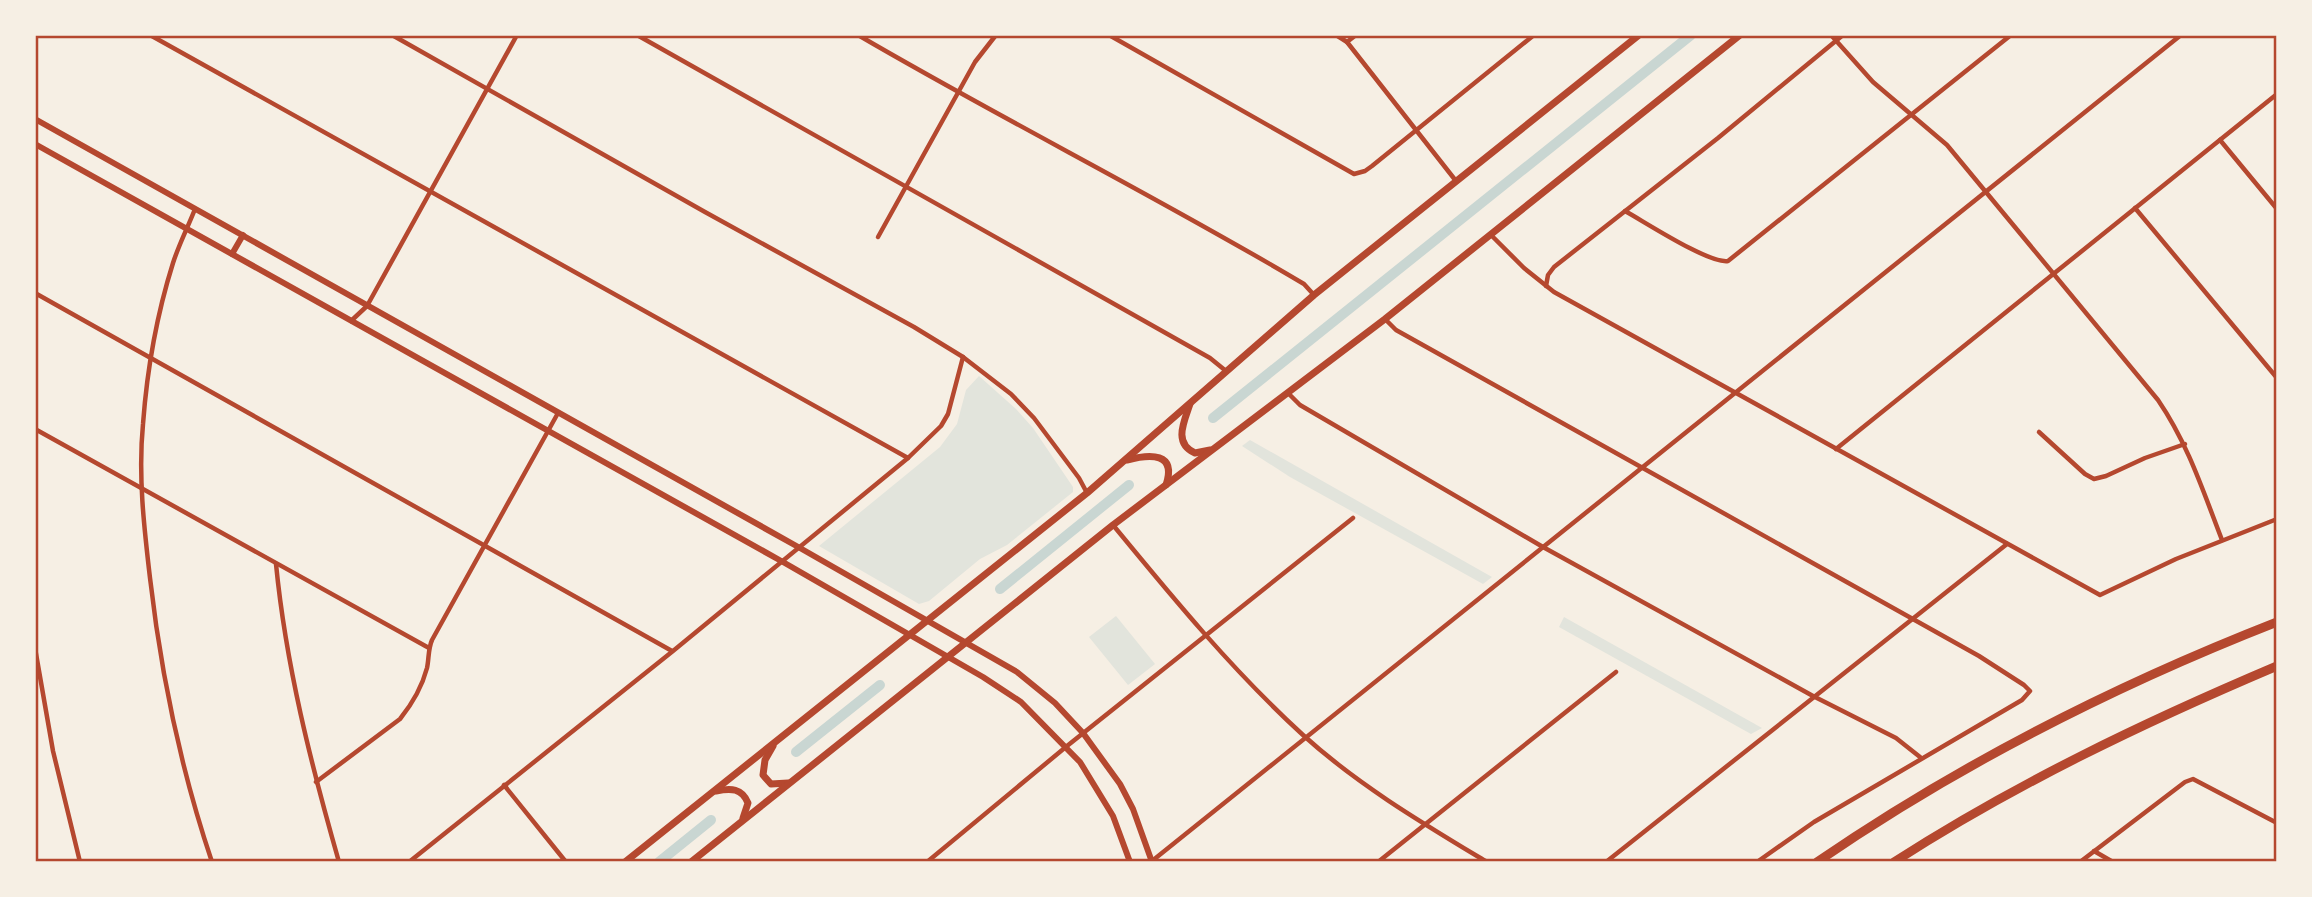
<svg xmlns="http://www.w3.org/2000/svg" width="2312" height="897" font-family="'Titillium Web',sans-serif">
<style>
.green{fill:#e2e4dc}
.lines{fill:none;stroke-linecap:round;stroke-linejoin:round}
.canal{stroke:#c9d6d2;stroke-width:10}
.minor{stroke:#b5482f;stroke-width:4.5}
.tertiary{stroke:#b5482f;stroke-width:6}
.secondary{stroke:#b5482f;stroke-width:7}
.motorway{stroke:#b5482f;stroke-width:9}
.neatline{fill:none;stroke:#b5482f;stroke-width:2.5}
</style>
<rect width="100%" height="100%" fill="#f6efe4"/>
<!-- green -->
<g class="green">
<path d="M979,376L1016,409L1033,428L1073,487V492L1007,545L980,559L929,601L919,604L819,546L940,447L957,424L966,390Z"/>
<path d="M1250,440L1492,577L1483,584L1290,477L1242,446Z"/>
<path d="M1116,616L1155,664L1128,685L1089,637Z"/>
<path d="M1564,617L1762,728L1751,734L1559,627Z"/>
</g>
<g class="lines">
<!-- canal -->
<g class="canal">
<path d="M1213,418L1691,35"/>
<path d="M1000,589L1129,485"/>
<path d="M796,752L880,685"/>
<path d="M659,862L711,820"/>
</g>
<!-- minor -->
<g class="minor">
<path d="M150,35L908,458"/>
<path d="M392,35L705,212L914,327L963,357L1011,394L1034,418L1079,478L1087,493"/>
<path d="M637,35L1210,358L1226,371"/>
<path d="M858,35C1005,121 1158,197 1304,284L1314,295"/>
<path d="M1109,35L1354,174L1365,171L1372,166L1534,35"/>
<path d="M1336,35L1347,42L1456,181"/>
<path d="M1831,35L1873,82L1947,145L2158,400C2188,444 2203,491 2222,540"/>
<path d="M1347,42L1356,35"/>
<path d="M2220,140L2277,209"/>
<path d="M2135,208L2277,378"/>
<path d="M195,209C188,227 179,244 173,263C157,314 147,370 143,424C138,475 144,527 150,578C161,674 181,770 212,862"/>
<path d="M1625,211C1645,222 1709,264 1728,261L2011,35"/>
<path d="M1491,235L1524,268L1554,292L2100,595L2176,559L2277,519"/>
<path d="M878,237L975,62L996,35"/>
<path d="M1546,286L1548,275L1554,267L1718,138L1843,35"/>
<path d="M35,293L672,651"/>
<path d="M1385,319L1396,330L1979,656L2024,685L2030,691L2022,700L1814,822L1757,862"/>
<path d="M351,321L367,306L517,35"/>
<path d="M1288,393L1300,405L1543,547L1813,696L1896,738L1920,757"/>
<path d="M35,429L429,648"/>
<path d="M2039,432L2085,474L2094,479L2106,476L2145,458L2185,444"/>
<path d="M1836,449L2277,94"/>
<path d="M1113,525C1173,598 1233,671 1303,735C1358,785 1424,824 1487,862"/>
<path d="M276,564C286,666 311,764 339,862"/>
<path d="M35,648L53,751L80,862"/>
<path d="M316,782L400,719C412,704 422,687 427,668C429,659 428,649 432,640L558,413"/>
<path d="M504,785L566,862"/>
<path d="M2094,851L2113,862"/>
<path d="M1152,861L2181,35"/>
<path d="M409,862L673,651L908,458L941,426L948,414L963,357"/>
<path d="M927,862L1067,746L1353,518"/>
<path d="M1378,862L1616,672"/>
<path d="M1606,862L2007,544"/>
<path d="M2080,862L2185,782L2193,779L2277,823"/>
</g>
<!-- tertiary -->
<g class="tertiary">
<path d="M35,119L800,548L1017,672L1055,703L1083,733L1120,784L1133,809L1152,862"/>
<path d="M35,144L783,562L983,677L1021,702L1080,762L1113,816L1130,862"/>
<path d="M232,254L243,235"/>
</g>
<!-- secondary -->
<g class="secondary">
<path d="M1190,404C1184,422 1173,443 1195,453L1210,450"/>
<path d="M1127,460C1150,454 1177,452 1166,485"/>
<path d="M773,746L765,760L763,775L771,784L788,783"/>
<path d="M716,791C731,788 742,788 748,803L743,818"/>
<path d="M625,862L1087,493L1314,295L1639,35"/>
<path d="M691,862L1113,525L1385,319L1740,35"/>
</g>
<!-- motorway -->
<g class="motorway">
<path d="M1817,862C1960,764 2116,685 2277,622"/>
<path d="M1894,862C2015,784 2145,722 2277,666"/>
</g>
</g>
<!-- border -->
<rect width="2312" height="897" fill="none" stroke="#f6efe4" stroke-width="74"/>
<rect x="37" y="37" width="2238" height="823" class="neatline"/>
</svg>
